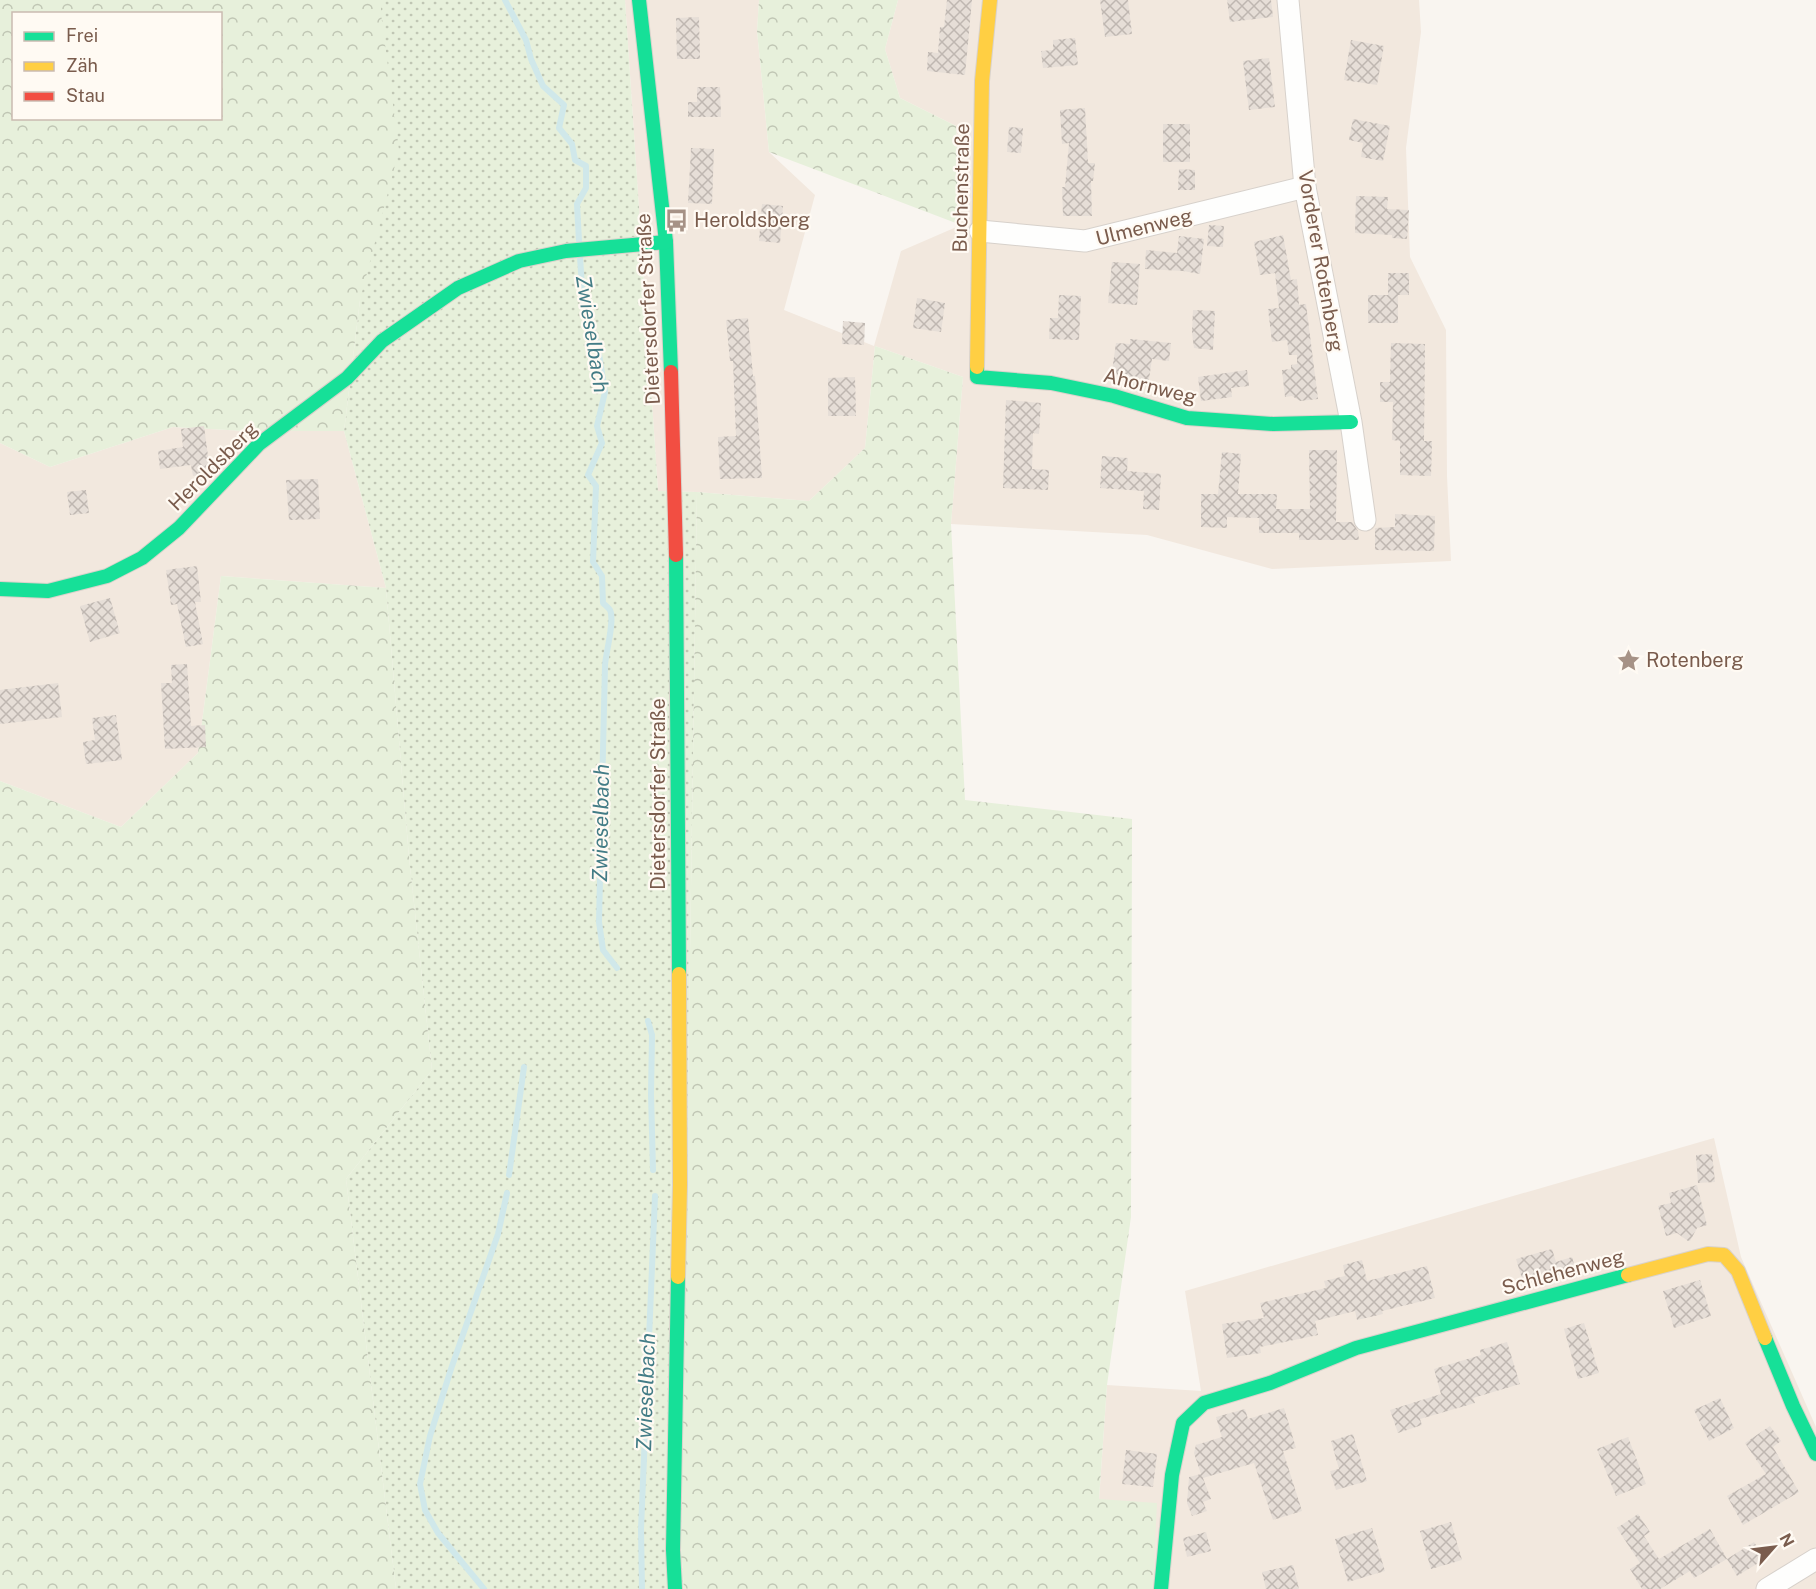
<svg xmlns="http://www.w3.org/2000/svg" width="1816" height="1589" font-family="'Public Sans',sans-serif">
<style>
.residential{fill:#f2e8de}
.grass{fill:url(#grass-dots)}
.forest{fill:url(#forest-crowns);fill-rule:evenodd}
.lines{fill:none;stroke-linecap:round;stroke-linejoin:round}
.stream{stroke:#d0e8ea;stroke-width:6}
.building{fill:url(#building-cross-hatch)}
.street-casing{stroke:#d7d1cb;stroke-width:23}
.fast-casing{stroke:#d9d2cb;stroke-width:16}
.slow-casing{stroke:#d9d2cb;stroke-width:16}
.jam-casing{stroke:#d9d2cb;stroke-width:16}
.street{stroke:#fefefd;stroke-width:21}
.fast{stroke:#16e098;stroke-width:14}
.slow{stroke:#ffcf43;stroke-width:14}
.jam{stroke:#f24e42;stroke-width:14}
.labels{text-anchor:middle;stroke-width:4.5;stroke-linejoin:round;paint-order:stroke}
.street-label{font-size:20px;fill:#7a5c4d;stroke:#fffaf3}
.poi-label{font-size:20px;fill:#7a5c4d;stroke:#fffaf3;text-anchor:start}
.water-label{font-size:21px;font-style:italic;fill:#437c86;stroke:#fffaf3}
</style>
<defs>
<pattern id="grass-dots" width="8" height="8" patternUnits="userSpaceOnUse" patternTransform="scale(1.5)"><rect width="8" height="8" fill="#e7f0db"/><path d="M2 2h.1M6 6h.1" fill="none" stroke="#c0c6b4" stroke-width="1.8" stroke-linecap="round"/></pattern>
<pattern id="forest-crowns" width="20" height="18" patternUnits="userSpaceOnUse" patternTransform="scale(1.5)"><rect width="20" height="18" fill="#e7f0db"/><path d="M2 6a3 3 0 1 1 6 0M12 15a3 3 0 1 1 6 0" fill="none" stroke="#c0c6b4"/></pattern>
<pattern id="building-cross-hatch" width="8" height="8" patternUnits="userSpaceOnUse" patternTransform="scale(1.5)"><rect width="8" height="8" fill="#e6ded7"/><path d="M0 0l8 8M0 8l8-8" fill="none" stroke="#bfb7b1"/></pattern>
</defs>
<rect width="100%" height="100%" fill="#f9f5f0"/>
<!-- residential -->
<g class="residential">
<path d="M625,0H759L757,31L769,152L815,195L784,310L874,346L901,251L961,225L956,126L900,98L885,49L898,0H1419L1421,32L1406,148L1410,257L1446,330L1447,476L1451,561L1272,569L1147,535L951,524L963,377L875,346L865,448L809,501L697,492L658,491Z"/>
<path d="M173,427L246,431H344L386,588L221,576L198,753L121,827L0,781V443L50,467Z"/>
<path d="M1714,1138L1741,1257L1816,1427V1589H1153L1099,1500L1107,1385L1201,1391L1185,1291Z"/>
</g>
<!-- grass -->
<path class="grass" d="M381,0H625L658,491L697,492L681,1547L684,1589H396L346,1179L432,1070L409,857L386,588L344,431L360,300Z"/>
<!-- forest -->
<g class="forest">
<path d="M0,0H381V14L399,150L360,300L344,431H246L173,427L50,467L0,443ZM14,14H220V118H14Z"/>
<path d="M759,0H898L885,49L900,98L956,126L961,225L769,152L757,31Z"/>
<path d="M875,346L963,377L951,524L965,800L1132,819L1131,1217L1107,1385L1099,1499L1157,1503L1153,1589H684L681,1547L697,492L809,501L865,448Z"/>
<path d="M221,576L386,588L409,857L432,1070L346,1179L396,1589H0V781L121,827L198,753Z"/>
</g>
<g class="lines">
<!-- stream -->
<g class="stream">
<path d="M505,0L526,40L531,59L543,86L564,105L559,128L572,144L575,160L586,166V188L577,204L579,241"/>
<path d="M580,257L583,302L597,342L605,392L597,426L602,443L588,475L596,486L593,562L602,576L603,603C605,605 608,607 610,610C615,620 606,652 605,665L599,922L603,950L617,968"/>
<path d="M648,1021L652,1035L651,1094L653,1170"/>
<path d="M509,1175L524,1067"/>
<path d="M484,1589L438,1533L425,1510L420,1484L430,1436L451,1369L498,1234L507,1193"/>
<path d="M642,1589L641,1529L655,1196"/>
</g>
</g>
<!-- building -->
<g class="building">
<path d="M947,0H972L965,75L927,71L928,52L938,53L940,27H944Z"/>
<path d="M1100,0H1128L1132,34L1105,37Z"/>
<path d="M1227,0H1271L1273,17L1230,22Z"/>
<path d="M699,17L700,59H677L676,18Z"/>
<path d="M1075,38L1078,65L1043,68L1041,51L1053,50V40Z"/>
<path d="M1351,40L1384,46L1377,85L1344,80Z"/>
<path d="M1269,58L1275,107L1249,110L1243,61Z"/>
<path d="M697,87H720L721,117H688V102H697Z"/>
<path d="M1085,108L1088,163H1095L1093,181H1091L1092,216H1063L1062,187H1065L1069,143L1062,144L1060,110Z"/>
<path d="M1353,119L1390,126L1383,161L1361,157L1363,143L1349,140Z"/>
<rect x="1163" y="124" width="27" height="38"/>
<path d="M1009,127L1023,128L1021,153L1007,152Z"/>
<path d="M691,148L714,149L712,204L688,203Z"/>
<path d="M1179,169L1195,170V190H1178Z"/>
<path d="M1356,196L1388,197L1387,209L1409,210L1407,239L1392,238V235L1355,233Z"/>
<path d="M762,204L783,206L780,243L759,241Z"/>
<path d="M1209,225L1224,226L1223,247L1207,246Z"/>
<path d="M1283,235L1291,280L1297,279L1299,305L1306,304L1318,399L1300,401L1292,396L1285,397L1282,370L1291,369V365L1297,364V355H1289L1287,340L1272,342L1268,309L1279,308L1275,273L1260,275L1254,242Z"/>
<path d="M1179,236L1204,239L1200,274L1183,271L1145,269L1146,250L1177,253Z"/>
<path d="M1112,262L1140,264L1137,305L1108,303Z"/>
<path d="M1388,273H1409V295H1398V323H1368V295H1392H1388Z"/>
<path d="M1059,295L1081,296L1079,340L1049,339L1050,318H1058Z"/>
<path d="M917,298L945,303L941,332L913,328Z"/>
<path d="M1193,310L1215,311L1213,350L1194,348L1192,333Z"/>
<path d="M748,318L753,376H755L762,478L720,479L718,437L736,436L733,361H730L726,320Z"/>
<path d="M843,321L865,323L864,345L842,344Z"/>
<path d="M1130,339L1171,343L1169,361L1152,359L1148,386L1111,378L1116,343L1130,344Z"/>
<path d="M1391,343L1425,344L1424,441H1432L1431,476L1400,475V441L1392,440L1393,402H1380V382H1390Z"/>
<path d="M1247,370L1249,386L1231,388L1232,397L1201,401L1198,377Z"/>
<path d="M855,377L856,416H828V378Z"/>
<path d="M1006,400L1041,403L1039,434L1033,433L1032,469L1049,470L1048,490L1003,488Z"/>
<path d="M204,426L210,471L206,474L193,476L191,465L160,469L158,451L183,447L181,429Z"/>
<path d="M1309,450H1337L1336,522H1352L1358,531L1359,540H1299V533H1259V518L1227,517V528L1201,527V494H1218L1222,452L1241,454L1238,494H1277L1276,509H1310Z"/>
<path d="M1102,456L1128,458L1127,471L1161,474L1159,510L1143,509L1144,491L1100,488Z"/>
<path d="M318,479L320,519L289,520L286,480Z"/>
<path d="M86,490L89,513L70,515L67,492Z"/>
<path d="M1395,514L1435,516L1434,551L1375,550V528L1395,527Z"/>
<path d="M197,566L201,602H195L203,644L186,647L177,604L171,605L166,570Z"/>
<path d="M110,598L120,633L90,642L80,606Z"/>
<path d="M187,664L191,726L205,725L206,747L165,749L161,683H172L171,665Z"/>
<path d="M58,683L62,717L0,724V690Z"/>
<path d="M116,715L122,760L86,764L83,742L95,740L92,718Z"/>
<path d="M1712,1154L1715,1182L1698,1183L1696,1155Z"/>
<path d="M1697,1185L1707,1225L1697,1228L1690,1241H1688L1677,1233L1666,1236L1658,1206L1671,1203L1669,1193Z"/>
<path d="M1552,1249L1556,1262L1572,1257L1576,1271L1524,1285L1516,1259Z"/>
<path d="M1362,1260L1367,1281L1427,1266L1435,1298L1382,1311L1383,1314L1357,1320L1355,1311L1315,1321L1318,1335L1260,1347L1261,1353L1227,1358L1222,1324L1264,1318L1260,1303L1326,1288L1324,1281L1345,1276L1343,1265Z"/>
<path d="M1700,1280L1711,1316L1674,1328L1663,1291Z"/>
<path d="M1584,1323L1599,1373L1578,1379L1564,1329Z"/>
<path d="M1507,1342L1520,1384L1473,1398L1475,1403L1420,1419L1422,1425L1398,1433L1390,1410L1441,1394L1434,1369L1481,1355L1480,1350Z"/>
<path d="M1720,1398L1734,1428L1709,1441L1694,1410Z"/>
<path d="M1284,1408L1296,1448L1283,1451L1302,1511L1273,1520L1254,1463L1203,1478L1211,1499L1203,1502L1207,1511L1192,1516L1187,1503L1189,1477L1201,1474L1194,1453L1196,1445L1222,1437L1216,1417L1245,1409L1248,1419Z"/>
<path d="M1770,1426L1781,1441L1773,1447L1799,1492L1743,1525L1727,1496L1766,1474L1745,1443Z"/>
<path d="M1353,1434L1367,1481L1336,1490L1330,1471L1339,1469L1331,1441Z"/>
<path d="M1628,1437L1646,1484L1616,1496L1597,1449Z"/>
<path d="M1126,1450L1157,1454L1153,1487L1122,1484Z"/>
<path d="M1638,1514L1650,1532L1644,1536L1659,1559L1710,1529L1727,1559L1694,1578L1690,1571L1660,1589H1642L1630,1569L1640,1563L1617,1528Z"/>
<path d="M1451,1522L1462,1560L1431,1569L1420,1531Z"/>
<path d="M1372,1528L1385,1571L1348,1582L1335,1539Z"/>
<path d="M1206,1532L1211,1551L1187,1557L1183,1538Z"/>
<path d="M1754,1542L1765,1559L1737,1576L1727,1559Z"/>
<path d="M1293,1565L1299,1589H1266L1262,1572Z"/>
</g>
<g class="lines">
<defs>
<g id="street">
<path d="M1288,0L1305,187L1351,422L1365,520"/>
<path d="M980,231L1085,241L1305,187"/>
<path d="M1767,1589L1816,1559"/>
</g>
<g id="fast">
<path d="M639,0L666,242L671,372"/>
<path d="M977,367V377L1051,383L1114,396L1187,418L1273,424L1351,422"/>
<path d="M676,555L679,974"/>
<path d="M0,589L48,591L107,576L142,558L179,528L259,444L347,378L382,341L458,288L519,261L566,251L666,242"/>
<path d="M1765,1338L1793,1406L1816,1454"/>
<path d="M675,1589L673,1550L678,1277"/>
<path d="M1161,1589L1172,1475L1183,1423L1204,1403L1270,1383L1356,1348L1628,1275"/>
</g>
<g id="slow">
<path d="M977,367L982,81L990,0"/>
<path d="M1628,1275L1708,1254L1724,1255L1738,1271L1765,1338"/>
<path d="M678,1277L680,1185L679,974"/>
</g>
<path id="jam" d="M671,372L676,555"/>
</defs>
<!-- street casing -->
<use href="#street" class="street-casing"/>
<!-- fast casing -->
<use href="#fast" class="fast-casing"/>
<!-- slow casing -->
<use href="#slow" class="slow-casing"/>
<!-- jam casing -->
<use href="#jam" class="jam-casing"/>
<!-- street -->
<use href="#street" class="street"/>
<!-- fast -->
<use href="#fast" class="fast"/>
<!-- slow -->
<use href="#slow" class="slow"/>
<!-- jam -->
<use href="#jam" class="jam"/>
</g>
<!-- icons -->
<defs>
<symbol id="bus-bare" viewBox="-9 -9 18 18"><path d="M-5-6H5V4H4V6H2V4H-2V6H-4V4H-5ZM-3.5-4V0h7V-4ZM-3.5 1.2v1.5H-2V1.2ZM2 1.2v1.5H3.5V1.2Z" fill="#a69286" stroke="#fffaf3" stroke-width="2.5" paint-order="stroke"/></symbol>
<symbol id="sight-bare" viewBox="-9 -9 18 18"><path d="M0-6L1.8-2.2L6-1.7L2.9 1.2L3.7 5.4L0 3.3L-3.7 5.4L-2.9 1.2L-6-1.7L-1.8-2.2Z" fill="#a69286" stroke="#fffaf3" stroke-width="2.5" paint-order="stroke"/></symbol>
</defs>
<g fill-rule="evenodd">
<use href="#bus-bare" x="660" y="204" width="33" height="33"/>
<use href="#sight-bare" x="1612" y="644" width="33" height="33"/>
</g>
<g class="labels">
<!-- street labels -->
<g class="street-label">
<text transform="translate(961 188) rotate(-89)" y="7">Buchenstraße</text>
<text transform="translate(1144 227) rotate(-14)" y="7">Ulmenweg</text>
<text transform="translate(1321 261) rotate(80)" y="7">Vorderer Rotenberg</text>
<text transform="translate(648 309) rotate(-93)" y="7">Dietersdorfer Straße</text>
<text transform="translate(1150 386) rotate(14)" y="7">Ahornweg</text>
<text transform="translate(213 466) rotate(-45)" y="7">Heroldsberg</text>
<text transform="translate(658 794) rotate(-90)" y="7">Dietersdorfer Straße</text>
<text transform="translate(1563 1272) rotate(-15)" y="7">Schlehenweg</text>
</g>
<!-- poi labels -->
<g class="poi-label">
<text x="694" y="227">Heroldsberg</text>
<text x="1646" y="667">Rotenberg</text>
</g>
<!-- water labels -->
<g class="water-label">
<text transform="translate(592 334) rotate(81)" y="7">Zwieselbach</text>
<text transform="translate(601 823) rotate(-89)" y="7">Zwieselbach</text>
<text transform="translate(646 1392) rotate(-88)" y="7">Zwieselbach</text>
</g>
</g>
<!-- legend -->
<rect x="12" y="12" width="210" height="108" fill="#fffaf3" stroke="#cabbb1" stroke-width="1.5"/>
<rect x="24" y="32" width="30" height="9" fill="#16e098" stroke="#cabbb1" stroke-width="1.5"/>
<text x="66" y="42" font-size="18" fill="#7a5c4d">Frei</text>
<rect x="24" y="62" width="30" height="9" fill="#ffcf43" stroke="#cabbb1" stroke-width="1.5"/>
<text x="66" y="72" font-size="18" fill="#7a5c4d">Zäh</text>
<rect x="24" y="92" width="30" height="9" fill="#f24e42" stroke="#cabbb1" stroke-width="1.5"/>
<text x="66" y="102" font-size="18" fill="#7a5c4d">Stau</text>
<!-- north arrow -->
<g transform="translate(1774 1547) rotate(62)" stroke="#fffaf3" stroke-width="4.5" paint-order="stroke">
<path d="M0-4.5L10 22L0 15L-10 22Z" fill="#7a5c4d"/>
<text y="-9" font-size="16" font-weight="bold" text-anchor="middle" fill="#7a5c4d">N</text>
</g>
</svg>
